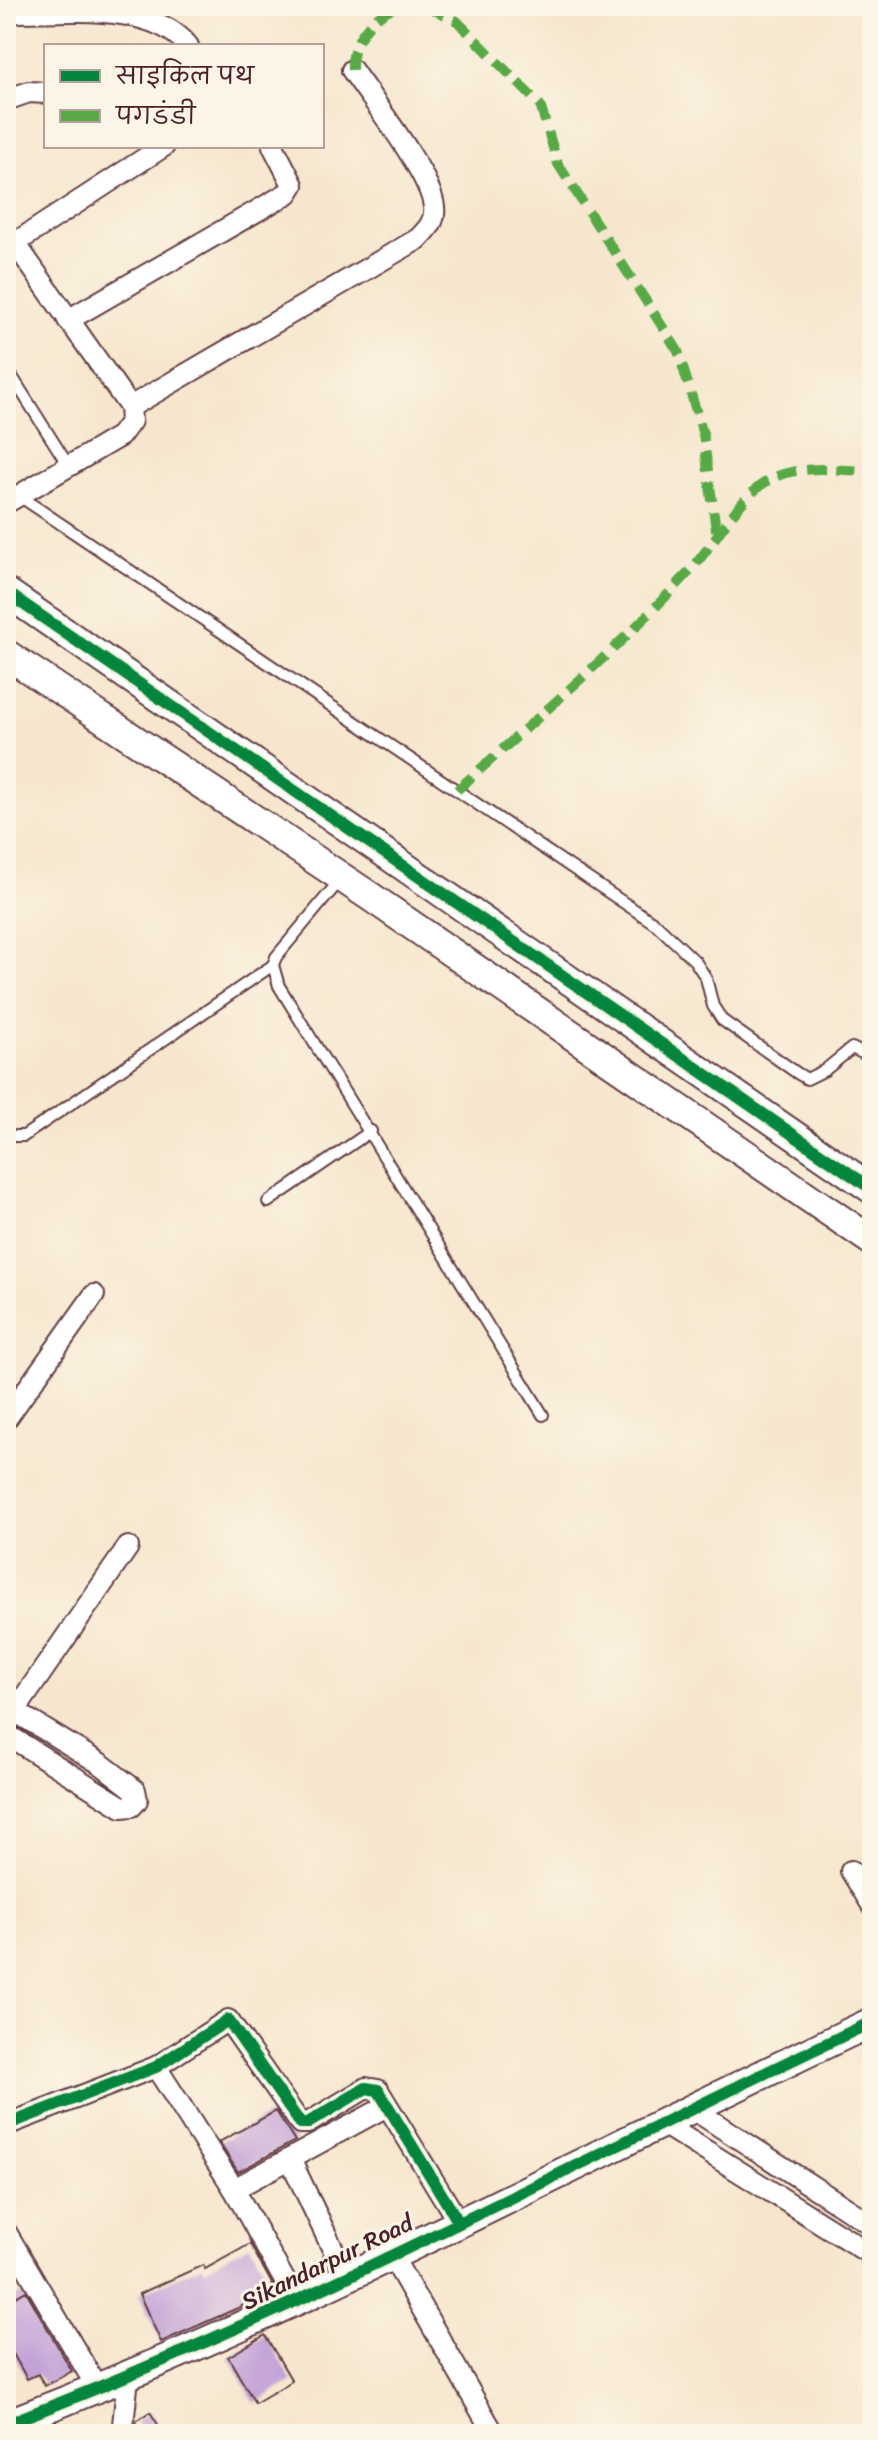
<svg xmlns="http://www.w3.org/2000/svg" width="878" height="2440" font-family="Sriracha,'Playpen Sans Deva',sans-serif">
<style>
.building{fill:#c3a3d7}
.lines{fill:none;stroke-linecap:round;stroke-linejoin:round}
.lane-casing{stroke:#643d43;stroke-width:14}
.street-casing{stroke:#643d43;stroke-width:24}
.secondary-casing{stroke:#643d43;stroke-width:32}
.lane{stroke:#fff;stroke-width:10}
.street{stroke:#fff;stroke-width:20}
.secondary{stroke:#fff;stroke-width:28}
.quiet{stroke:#57aa44;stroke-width:10;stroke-dasharray:20 10;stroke-linecap:butt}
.cycleway-casing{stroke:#fcf5e5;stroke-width:17}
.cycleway{stroke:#00873e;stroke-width:12}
.labels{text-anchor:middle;stroke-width:6;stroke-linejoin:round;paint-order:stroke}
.street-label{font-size:24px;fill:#4a1f2b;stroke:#fcf5e5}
</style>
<rect width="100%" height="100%" fill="#fcf5e5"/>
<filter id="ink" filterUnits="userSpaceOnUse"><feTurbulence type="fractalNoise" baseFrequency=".0125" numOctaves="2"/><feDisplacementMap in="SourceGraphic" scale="16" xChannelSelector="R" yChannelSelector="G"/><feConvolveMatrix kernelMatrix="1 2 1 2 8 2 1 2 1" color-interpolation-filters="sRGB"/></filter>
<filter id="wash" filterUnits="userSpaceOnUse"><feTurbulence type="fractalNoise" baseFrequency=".006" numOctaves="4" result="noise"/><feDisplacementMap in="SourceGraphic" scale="32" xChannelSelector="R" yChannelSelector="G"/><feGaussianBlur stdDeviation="1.8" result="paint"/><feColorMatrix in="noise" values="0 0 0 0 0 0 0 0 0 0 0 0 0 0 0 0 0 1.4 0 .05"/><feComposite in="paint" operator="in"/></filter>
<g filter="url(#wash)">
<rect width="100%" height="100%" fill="#f6e6cd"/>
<g id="blocks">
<!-- building -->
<g class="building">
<path d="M276,2111L295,2141L238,2172L219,2142Z"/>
<path d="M250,2244L276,2291L161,2342L139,2294L203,2265L205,2269Z"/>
<path d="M26,2291L72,2371L45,2386L38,2374L27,2379L6,2341V2302Z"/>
<path d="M265,2335L292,2381L255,2403L228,2357Z"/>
<path d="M150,2412L164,2434H141L136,2421Z"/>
</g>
</g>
</g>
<g filter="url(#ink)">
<use href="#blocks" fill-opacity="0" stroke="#643d43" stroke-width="2"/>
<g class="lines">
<defs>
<g id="lane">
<path d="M6,367L68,465"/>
<path d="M6,487L657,925L695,961L706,978L713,1006L722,1020L797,1073L807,1079L825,1070L852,1048L872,1058"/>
<path d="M341,879L276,957L273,965L279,986L543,1415"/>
<path d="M6,1136H24L273,965"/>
<path d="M268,1202L371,1131"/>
</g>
<g id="street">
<path d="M6,12C60,13 151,0 188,46"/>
<path d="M6,100L29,92L46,93"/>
<path d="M6,239L15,243L130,407L131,421L120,436L6,503"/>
<path d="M15,243L164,146"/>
<path d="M68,320L288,193L293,185L273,146"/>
<path d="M130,407L418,239C427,230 436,221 434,207C431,174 372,100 352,70"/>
<path d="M6,1419L94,1295"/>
<path d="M6,1706L101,1764L135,1790L137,1800L132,1806L122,1807L6,1734"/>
<path d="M8,1721L128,1547"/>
<path d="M851,1871L872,1905"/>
<path d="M156,2067L234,2189L297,2303"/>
<path d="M690,2107L872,2225"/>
<path d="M660,2122L872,2255"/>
<path d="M6,2125L156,2067L228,2020L300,2123H308L366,2088L378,2090L459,2223"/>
<path d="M291,2161L347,2279"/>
<path d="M234,2189L387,2106"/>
<path d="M6,2232L98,2389"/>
<path d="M392,2256L494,2434"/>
<path d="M122,2434L128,2378"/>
</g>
<g id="secondary">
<path d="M6,592L872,1189"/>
<path d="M6,654L368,895L872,1241"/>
<path d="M6,2424C304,2311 584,2157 872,2022"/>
</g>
</defs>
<!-- lane casing -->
<use href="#lane" class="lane-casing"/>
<!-- street casing -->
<use href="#street" class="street-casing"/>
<!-- secondary casing -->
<use href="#secondary" class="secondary-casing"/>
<!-- lane -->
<use href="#lane" class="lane"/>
<!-- street -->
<use href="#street" class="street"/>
<!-- secondary -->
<use href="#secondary" class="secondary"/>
<!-- quiet -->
<g class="quiet">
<path d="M427,6L457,21L540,105L558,164L678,351L703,434L717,537"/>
<path d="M352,70C350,42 372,14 398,6"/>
<path d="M457,790C536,719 617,650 689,572C714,545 741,491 775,477C803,464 842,471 872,471"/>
</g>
<defs>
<g id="cycleway">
<path d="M6,592L872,1189"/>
<path d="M6,2125L156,2067L228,2020L300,2123H308L366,2088L378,2090L459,2223"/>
<path d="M6,2424C304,2311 584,2157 872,2022"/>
</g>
</defs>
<!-- cycleway casing -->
<use href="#cycleway" class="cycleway-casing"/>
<!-- cycleway -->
<use href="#cycleway" class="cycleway"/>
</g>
</g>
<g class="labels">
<!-- street labels -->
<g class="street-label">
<text transform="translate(327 2262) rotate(-26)" y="8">Sikandarpur Road</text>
</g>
</g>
<!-- margin -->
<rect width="878" height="2440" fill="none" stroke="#fcf5e5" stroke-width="32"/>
<!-- legend -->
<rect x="44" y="44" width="280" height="104" fill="#fcf5e5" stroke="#b59f9b" stroke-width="2"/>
<rect x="60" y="70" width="40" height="12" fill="#00873e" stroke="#b59f9b" stroke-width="2"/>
<text x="116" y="84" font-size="24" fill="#4a1f2b">साइकिल पथ</text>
<rect x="60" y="110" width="40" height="12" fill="#57aa44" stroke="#b59f9b" stroke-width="2"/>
<text x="116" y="124" font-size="24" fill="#4a1f2b">पगडंडी</text>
</svg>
